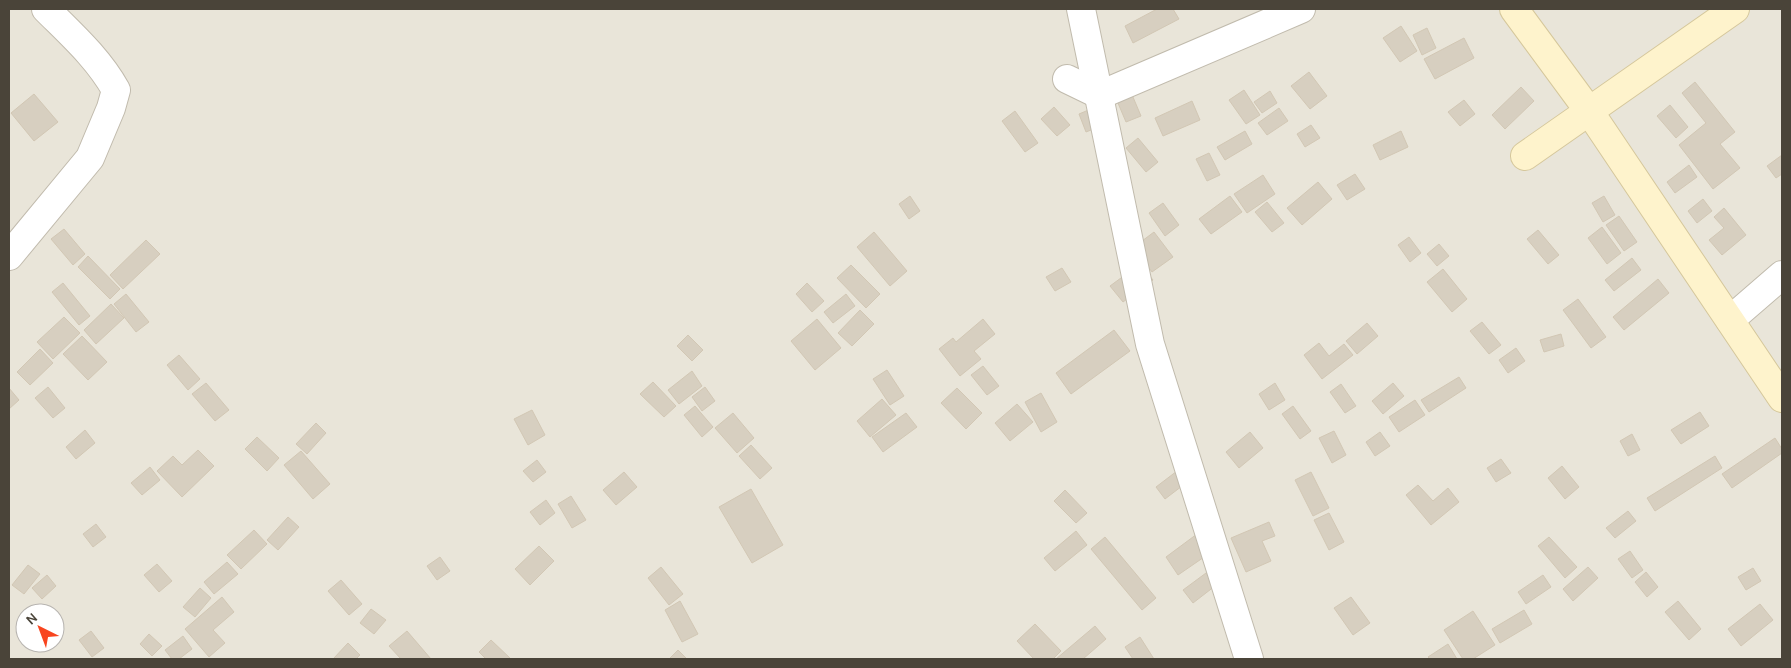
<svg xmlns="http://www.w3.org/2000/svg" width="1791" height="668" font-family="Karla,sans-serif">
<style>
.residential{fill:#e9e5d9;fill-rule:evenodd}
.building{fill:#d7cfc0;stroke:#d2c7b4}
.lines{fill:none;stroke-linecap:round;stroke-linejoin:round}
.street-casing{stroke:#c1bbad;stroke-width:30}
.secondary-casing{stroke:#d5c79b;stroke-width:30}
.street{stroke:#fff;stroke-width:28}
.secondary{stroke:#fef3cc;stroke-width:28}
</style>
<rect width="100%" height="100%" fill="#f5f3eb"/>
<!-- residential -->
<path class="residential" d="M9,9H1782V659H9ZM25,613H55V643H25Z"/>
<!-- building -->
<g class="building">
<path d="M1157,9H1173L1179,19L1133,43L1125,26Z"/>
<path d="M1401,26L1417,51L1400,62L1383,38Z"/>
<path d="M1427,28L1436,48L1422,55L1413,35Z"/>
<path d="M1464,38L1474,58L1435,79L1424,59Z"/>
<path d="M1309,72L1327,96L1310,109L1291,86Z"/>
<path d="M1695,82L1735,132L1720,144L1740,168L1713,189L1679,145L1706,123L1682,93Z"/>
<path d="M1521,87L1534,101L1505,129L1492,115Z"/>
<path d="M1130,90L1141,116L1126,122L1115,96Z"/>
<path d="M1244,90L1260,115L1246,124L1229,100Z"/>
<path d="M1270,91L1277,103L1262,113L1254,102Z"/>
<path d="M34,94L58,122L34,141L11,113Z"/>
<path d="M1464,100L1475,114L1460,126L1448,112Z"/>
<path d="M1192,101L1200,120L1163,136L1155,118Z"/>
<path d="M1670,105L1688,127L1676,138L1657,116Z"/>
<path d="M1098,106L1106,124L1086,132L1079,114Z"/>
<path d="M1054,107L1070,125L1057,136L1041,119Z"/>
<path d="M1279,108L1288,121L1267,135L1258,123Z"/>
<path d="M1015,111L1038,143L1025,152L1002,121Z"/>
<path d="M1311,125L1320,138L1305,147L1297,134Z"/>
<path d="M1245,131L1252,144L1225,160L1217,147Z"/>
<path d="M1401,131L1408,147L1380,160L1373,145Z"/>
<path d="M1138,138L1158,162L1146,172L1126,148Z"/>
<path d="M1209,153L1220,175L1207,181L1196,159Z"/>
<path d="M1782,155V174L1776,178L1767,166Z"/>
<path d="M1689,165L1697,177L1675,193L1667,182Z"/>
<path d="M1355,174L1365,189L1347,200L1337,185Z"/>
<path d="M1263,175L1275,194L1247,213L1234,194Z"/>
<path d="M1318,182L1332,199L1302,225L1287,208Z"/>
<path d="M910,196L920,211L909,219L899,204Z"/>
<path d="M1230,196L1242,212L1211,234L1199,219Z"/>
<path d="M1604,196L1615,215L1603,222L1592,203Z"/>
<path d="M1703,199L1712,211L1697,223L1688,211Z"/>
<path d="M1267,202L1284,223L1272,232L1255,212Z"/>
<path d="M1163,203L1179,225L1165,236L1149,213Z"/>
<path d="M1724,208L1746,235L1722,255L1709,240L1724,228L1714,217Z"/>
<path d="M1619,216L1637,242L1624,251L1606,225Z"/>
<path d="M1602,227L1621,253L1607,264L1588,238Z"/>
<path d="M64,229L85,254L73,265L51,239Z"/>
<path d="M1538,230L1559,255L1548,264L1527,239Z"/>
<path d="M874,232L907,271L890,286L857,247Z"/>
<path d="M1154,232L1173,257L1152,272L1134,247Z"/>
<path d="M1409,237L1421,253L1410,262L1398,245Z"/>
<path d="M146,240L160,254L123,289L110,275Z"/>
<path d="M1439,244L1449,256L1437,266L1427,254Z"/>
<path d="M88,256L120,289L110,299L78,267Z"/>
<path d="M1632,258L1641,270L1614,291L1605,280Z"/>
<path d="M1140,264L1153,280L1123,302L1110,286Z"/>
<path d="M851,265L880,294L866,308L837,278Z"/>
<path d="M1062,268L1071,282L1055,291L1046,277Z"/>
<path d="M1443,269L1467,299L1452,312L1427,282Z"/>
<path d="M1658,279L1669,293L1624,330L1613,317Z"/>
<path d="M63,283L90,316L79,325L52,292Z"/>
<path d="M807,283L824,301L812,312L796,294Z"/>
<path d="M126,294L149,322L136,332L114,304Z"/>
<path d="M846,294L855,306L833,323L824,312Z"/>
<path d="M1578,299L1606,337L1591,348L1563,310Z"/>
<path d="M111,304L124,318L96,344L84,330Z"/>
<path d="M860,310L874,324L852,346L838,333Z"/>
<path d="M64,317L80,333L53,359L37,342Z"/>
<path d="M817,319L841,348L815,370L791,341Z"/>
<path d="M983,319L995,334L974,351L981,359L960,376L939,349L953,338L956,342Z"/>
<path d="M1482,322L1501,345L1489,354L1470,331Z"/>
<path d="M1367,323L1378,336L1357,354L1346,341Z"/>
<path d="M1114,330L1130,351L1071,394L1056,373Z"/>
<path d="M1561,334L1564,346L1544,352L1540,340Z"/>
<path d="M688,335L703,350L692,361L677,346Z"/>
<path d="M82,336L107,362L88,380L63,354Z"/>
<path d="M1319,343L1329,356L1344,344L1353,355L1322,379L1304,355Z"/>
<path d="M1516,348L1525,361L1508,373L1499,360Z"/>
<path d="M40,349L53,363L30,385L17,372Z"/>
<path d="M179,355L200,379L188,390L167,365Z"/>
<path d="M983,366L999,386L987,395L971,375Z"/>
<path d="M887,370L904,396L890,405L873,379Z"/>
<path d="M692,371L702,386L679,404L668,390Z"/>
<path d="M1459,377L1466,388L1429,412L1421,400Z"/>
<path d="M653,382L676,406L664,417L640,394Z"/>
<path d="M206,383L229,410L215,421L192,394Z"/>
<path d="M1275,383L1285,400L1269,410L1259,394Z"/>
<path d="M1393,383L1404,396L1383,414L1372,401Z"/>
<path d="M1341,384L1356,406L1345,413L1330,392Z"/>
<path d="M48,387L65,408L53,418L35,398Z"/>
<path d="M705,387L715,401L702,411L692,397Z"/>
<path d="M9,388L19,400L9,409Z"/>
<path d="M957,388L982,413L966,429L941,403Z"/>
<path d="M1041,393L1057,422L1041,432L1025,402Z"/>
<path d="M882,399L896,415L870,437L857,421Z"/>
<path d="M1415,400L1425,415L1399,432L1389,417Z"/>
<path d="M1017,404L1033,422L1010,441L995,423Z"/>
<path d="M695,406L713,427L702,437L684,415Z"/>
<path d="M1293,406L1311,431L1300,439L1282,414Z"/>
<path d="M532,410L545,435L528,445L514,419Z"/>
<path d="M1700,412L1709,426L1681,444L1671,430Z"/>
<path d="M733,413L754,438L737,453L715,428Z"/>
<path d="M906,413L917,427L883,452L872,437Z"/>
<path d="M316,423L326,433L307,454L296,444Z"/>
<path d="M85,430L95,443L76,459L66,447Z"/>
<path d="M1334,431L1346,455L1332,463L1319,438Z"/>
<path d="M1250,432L1263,448L1239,468L1226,452Z"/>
<path d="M1380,432L1390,446L1375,456L1366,442Z"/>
<path d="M1632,434L1640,450L1628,456L1620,441Z"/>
<path d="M257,437L279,458L267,471L245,449Z"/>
<path d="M1775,438L1782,449V453L1732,488L1722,474Z"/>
<path d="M751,445L772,468L760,479L739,456Z"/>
<path d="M198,450L214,466L182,497L157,471L173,456L182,465Z"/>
<path d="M301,451L330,484L313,499L284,465Z"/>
<path d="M1715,456L1722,468L1655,511L1647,498Z"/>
<path d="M1501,459L1511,473L1496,482L1487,468Z"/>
<path d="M537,460L546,472L533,482L523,471Z"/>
<path d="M1562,466L1579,487L1565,499L1548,478Z"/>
<path d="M150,467L160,480L142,495L131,483Z"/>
<path d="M1177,471L1186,483L1165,499L1156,487Z"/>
<path d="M624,472L637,487L616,505L603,490Z"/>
<path d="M1311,472L1329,508L1313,516L1295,480Z"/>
<path d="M1418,485L1433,501L1448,488L1459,502L1431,525L1406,495Z"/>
<path d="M751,489L783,545L752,563L719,507Z"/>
<path d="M1065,490L1087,513L1076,523L1054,501Z"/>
<path d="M571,496L586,520L572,528L558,504Z"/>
<path d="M546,500L555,513L540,525L530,512Z"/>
<path d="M1628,511L1636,521L1615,538L1606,528Z"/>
<path d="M1329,513L1344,542L1329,550L1314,520Z"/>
<path d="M288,517L299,527L278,550L267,540Z"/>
<path d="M1269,522L1275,536L1262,541L1271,561L1246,572L1231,538Z"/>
<path d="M96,524L106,537L93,547L83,534Z"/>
<path d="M254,530L267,544L241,569L227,555Z"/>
<path d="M1076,531L1087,545L1055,571L1044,558Z"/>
<path d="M1197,534L1210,553L1178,575L1166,557Z"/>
<path d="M1105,537L1156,598L1142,610L1091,549Z"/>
<path d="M1549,537L1577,567L1565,578L1538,546Z"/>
<path d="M539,546L554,561L530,585L515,569Z"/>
<path d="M1630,551L1643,570L1632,578L1618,559Z"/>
<path d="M440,557L450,571L437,580L427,566Z"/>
<path d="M227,562L238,574L214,594L204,582Z"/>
<path d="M157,564L172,581L159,592L144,575Z"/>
<path d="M28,565L40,574L24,594L12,585Z"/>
<path d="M661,567L683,594L669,605L648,578Z"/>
<path d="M1588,567L1598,578L1573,601L1563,589Z"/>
<path d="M1753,568L1761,581L1746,590L1738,577Z"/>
<path d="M1646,572L1658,587L1647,597L1635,582Z"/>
<path d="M1206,573L1215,586L1193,603L1183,590Z"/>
<path d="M47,575L56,586L42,599L32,588Z"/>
<path d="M1543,575L1551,587L1526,604L1518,592Z"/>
<path d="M341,580L362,604L349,615L328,591Z"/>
<path d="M200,588L211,598L195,617L183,607Z"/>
<path d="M222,597L234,612L213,630L225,643L209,657L185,629Z"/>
<path d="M1351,597L1370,623L1353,635L1334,608Z"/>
<path d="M680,601L698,634L682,642L665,610Z"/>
<path d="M1678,601L1701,629L1689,640L1665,612Z"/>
<path d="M1760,604L1773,620L1741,646L1728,629Z"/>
<path d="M371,609L386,620L374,634L360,623Z"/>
<path d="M1524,610L1532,624L1500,643L1492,629Z"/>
<path d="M1473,611L1495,645L1473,659H1463L1444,630Z"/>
<path d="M1035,624L1061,651L1053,659H1034L1017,641Z"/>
<path d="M1095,626L1106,639L1083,659H1056Z"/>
<path d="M91,631L104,648L92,657L79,640Z"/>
<path d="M407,631L431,659H401L389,646Z"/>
<path d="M149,634L162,646L152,656L140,644Z"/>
<path d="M183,636L192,649L179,659H172L165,650Z"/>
<path d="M1140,637L1154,659H1133L1125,647Z"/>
<path d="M491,640L511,659H486L479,652Z"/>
<path d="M348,643L360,655L356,659H335L334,658Z"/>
<path d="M1448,644L1457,659H1430L1428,657Z"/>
<path d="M678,650L687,659H669Z"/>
</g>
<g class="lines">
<defs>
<g id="street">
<path d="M1081,9L1150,344L1249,659"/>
<path d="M1067,79L1100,95L1301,9"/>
<path d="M9,256L90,158L111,108L116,90C98,58 72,35 46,9"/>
<path d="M1730,320L1782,275"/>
</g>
<g id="secondary">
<path d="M1514,9L1589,111L1782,398"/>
<path d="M1525,156L1735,9"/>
</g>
</defs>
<!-- street casing -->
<use href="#street" class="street-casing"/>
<!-- secondary casing -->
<use href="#secondary" class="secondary-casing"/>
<!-- street -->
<use href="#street" class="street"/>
<!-- secondary -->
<use href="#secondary" class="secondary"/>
</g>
<!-- border -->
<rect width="1791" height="668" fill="none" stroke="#4a4439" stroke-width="20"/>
<!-- north arrow -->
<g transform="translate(40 628) rotate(318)"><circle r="24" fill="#ffffff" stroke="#b7b4b0"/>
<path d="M0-4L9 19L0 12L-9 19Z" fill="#f8451f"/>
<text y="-8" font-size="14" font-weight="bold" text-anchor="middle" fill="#4a4439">N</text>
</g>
</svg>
